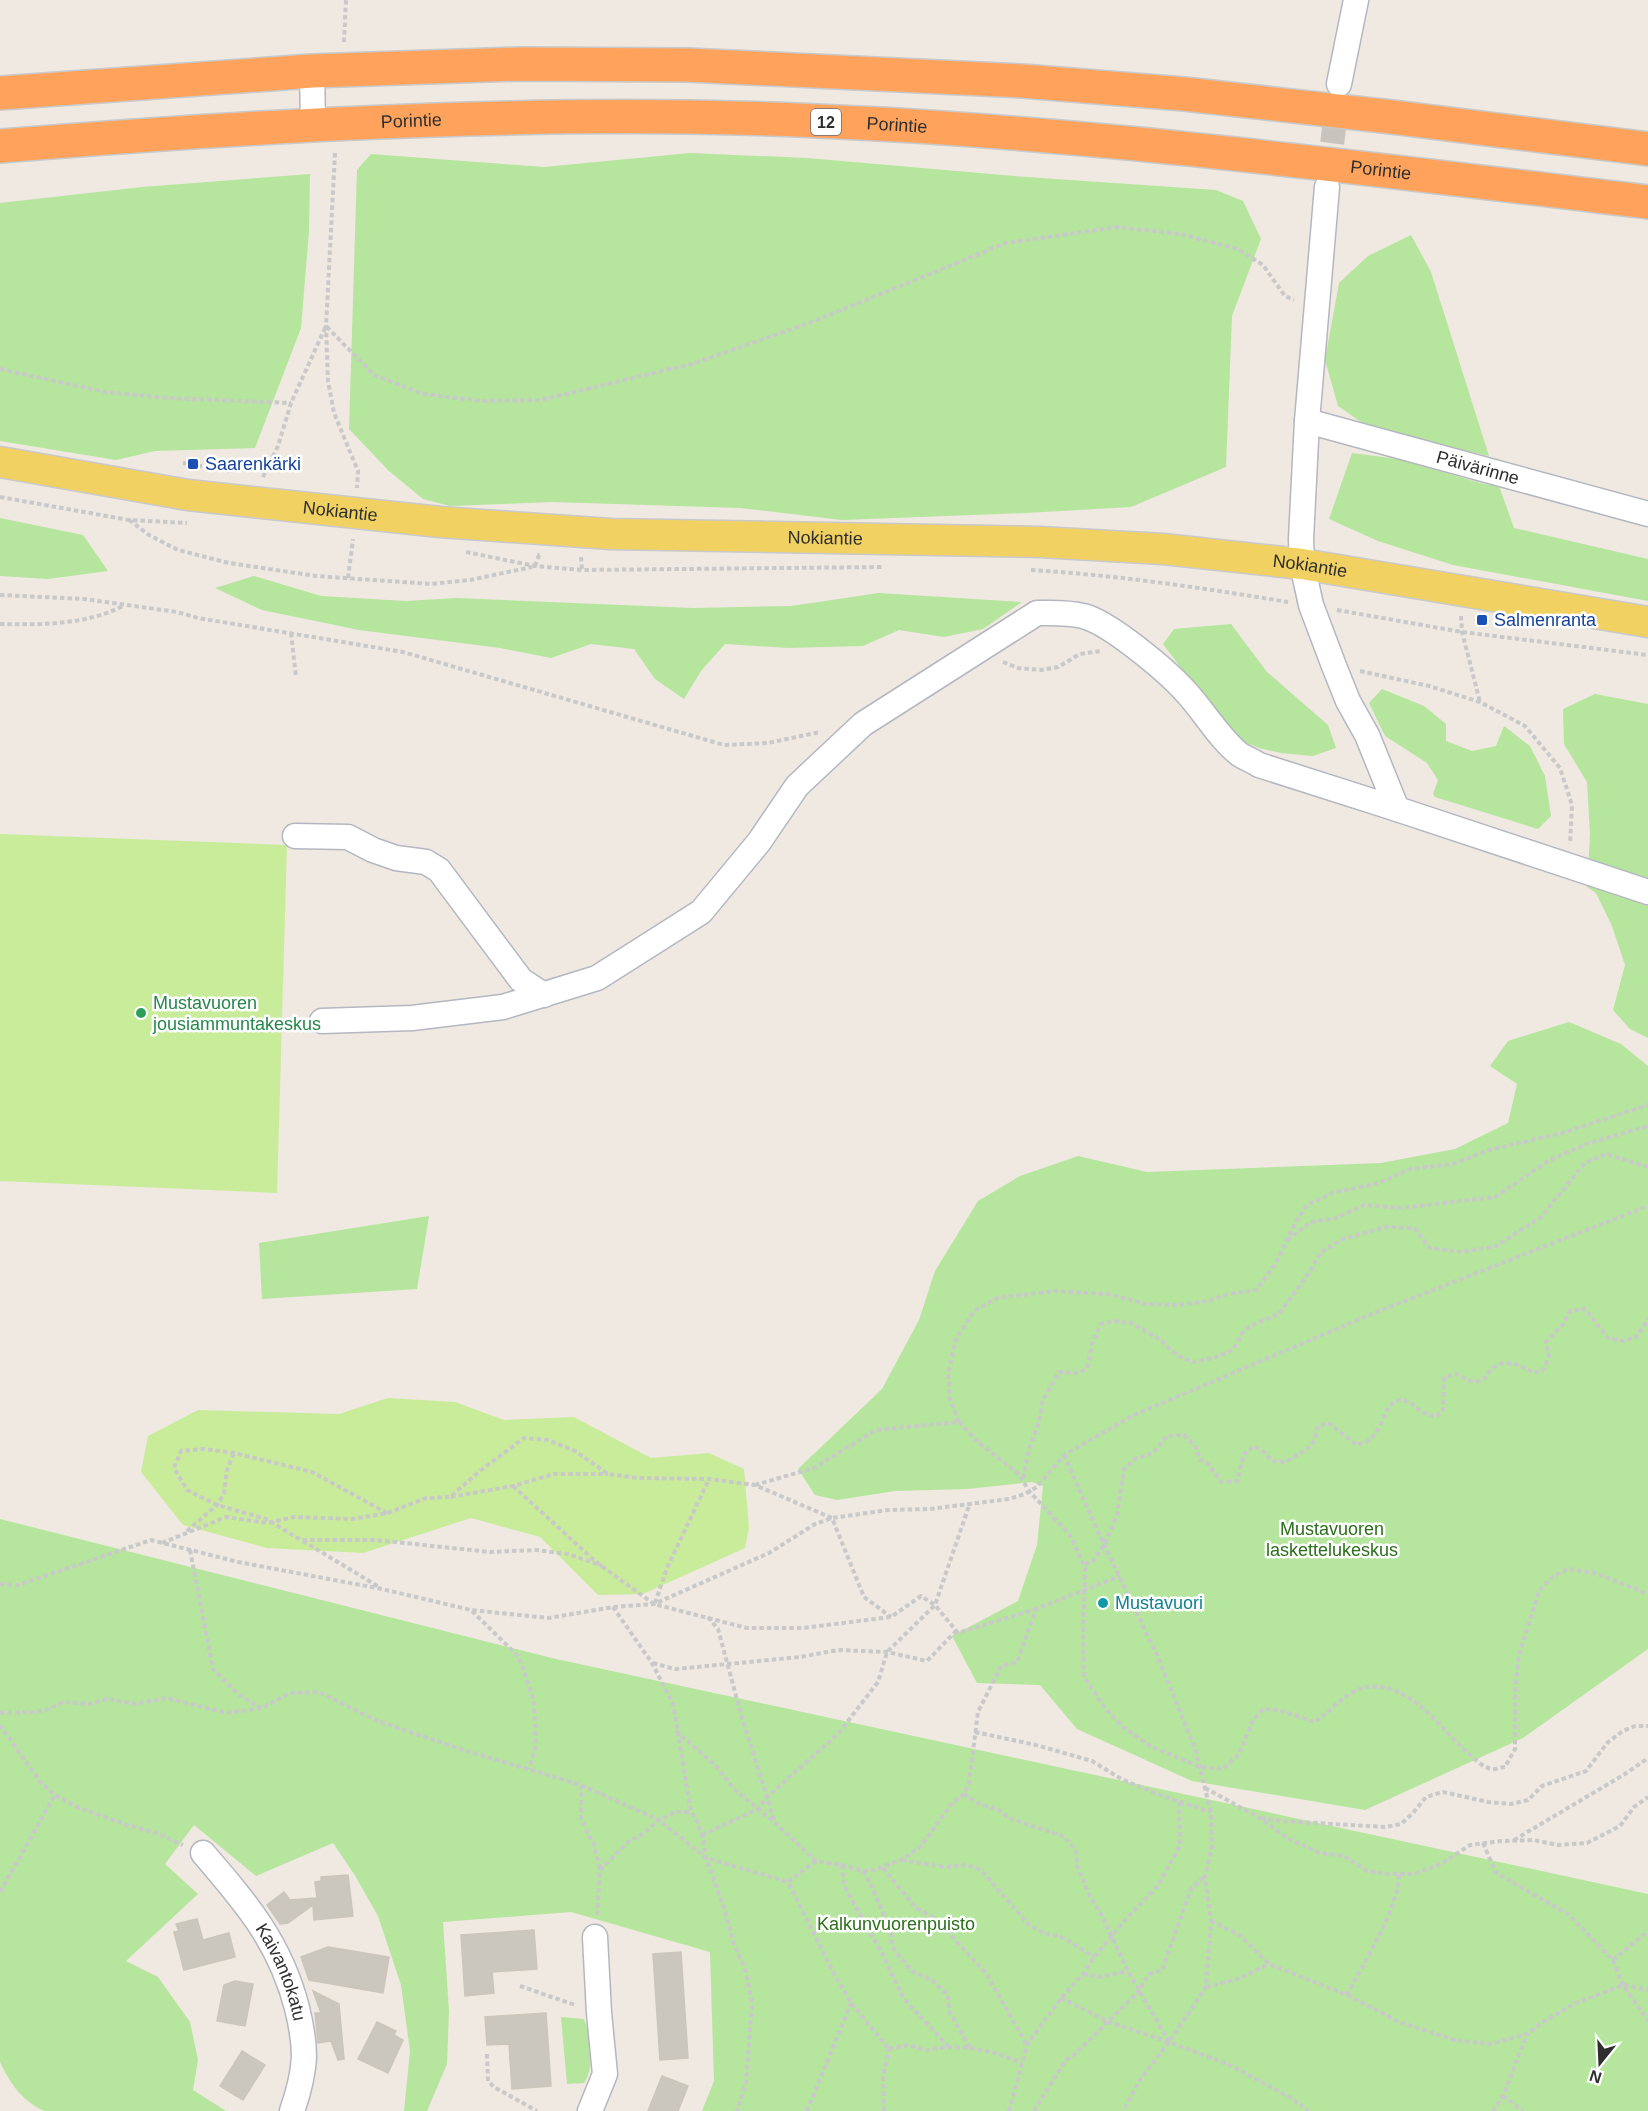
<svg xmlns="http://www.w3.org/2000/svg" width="1648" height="2111" font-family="Arial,sans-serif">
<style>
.green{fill:#b6e59e}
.pitch{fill:#c9ec9a}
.building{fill:#cbc7bf;stroke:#cbc5ba;stroke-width:1.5}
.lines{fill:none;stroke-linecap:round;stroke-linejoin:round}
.minor-tunnel{stroke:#c8c4bd;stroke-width:24;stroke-dasharray:24 12;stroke-linecap:butt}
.minor-casing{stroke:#b4b7c1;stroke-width:27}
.major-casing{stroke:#c9c9c9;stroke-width:33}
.highway-casing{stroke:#c9c9c9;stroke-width:36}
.path{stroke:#c9c9c9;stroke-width:4;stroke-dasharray:4.5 3;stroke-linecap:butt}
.minor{stroke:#fff;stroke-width:24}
.major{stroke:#f2d163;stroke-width:30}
.highway{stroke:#ffa35c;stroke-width:33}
.transit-dot{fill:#1a4fb4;stroke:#fff;stroke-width:2}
.leisure-dot{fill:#2e9e5b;stroke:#fff;stroke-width:2}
.culture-dot{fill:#0f9aa8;stroke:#fff;stroke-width:2}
.labels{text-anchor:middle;stroke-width:5;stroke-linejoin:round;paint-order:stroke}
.shield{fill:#fff;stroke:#6d6d6d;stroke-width:1.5}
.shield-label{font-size:16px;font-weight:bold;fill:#2e2e2e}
.street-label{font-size:18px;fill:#2e2e2e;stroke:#fff}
.transit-label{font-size:18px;fill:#164399;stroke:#fff;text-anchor:start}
.leisure-label{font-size:18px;fill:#27864d;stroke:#fff;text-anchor:start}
.park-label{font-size:18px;fill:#2c6e1b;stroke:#fff}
.culture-label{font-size:18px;fill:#0d838f;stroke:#fff;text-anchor:start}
</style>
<rect width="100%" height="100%" fill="#efe9e1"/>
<!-- green -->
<g class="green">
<path d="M690,153L807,158L1014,176L1216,190L1243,201L1261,239L1232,316L1226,467L1131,507L1026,513L842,520L740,508L553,502L450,506L423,499L389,471L349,429L357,170L371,154L544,167Z"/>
<path d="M310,174L309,231L301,328L255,448L155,451L116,460L0,441V203L142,187Z"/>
<path d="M1411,235L1431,272L1489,456L1374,431L1338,406L1325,360L1339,283L1368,256Z"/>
<path d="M1352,453L1398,459L1484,484L1499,486L1514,528L1648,559V601L1453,565L1378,541L1329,519Z"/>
<path d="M0,518L83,535L108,571L48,579L0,576Z"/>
<path d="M254,576L321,596L406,601L457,598L694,608L791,606L879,593L1022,602L983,629L944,637L899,630L863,646L788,648L725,644L701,671L684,699L655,679L634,649L591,644L551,658L500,648L359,630L262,610L215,588Z"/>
<path d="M1231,624L1267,672L1328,725L1336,748L1313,756L1281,753L1259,748L1242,741L1224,725L1163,644L1174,629Z"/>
<path d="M1382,689L1424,706L1446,724V741L1472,751L1496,746L1504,726L1530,746L1545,776L1551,816L1538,829L1435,797L1433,794L1438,780L1427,763L1385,736L1369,703Z"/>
<path d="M1595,694L1648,704V1038L1630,1029L1613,1010L1625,965L1612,926L1596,893L1587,887L1590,834L1587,782L1564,744L1563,709Z"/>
<path d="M1569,1022L1621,1044L1648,1066V1649L1523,1738L1365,1810L1192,1781L1077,1729L1040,1685L977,1683L952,1636L1018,1601L1037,1545L1043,1486L1032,1482L968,1489L895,1491L837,1500L815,1495L798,1469L882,1389L919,1320L935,1271L978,1201L1020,1176L1078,1156L1147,1172L1381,1163L1455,1149L1508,1123L1517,1084L1490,1066L1508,1041Z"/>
<path d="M429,1216L417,1289L262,1299L259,1243Z"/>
<path d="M0,1519L556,1659L1648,1894V2111H702L714,2081L710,1952L571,1912L443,1922L449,2011L447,2064L427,2111H404L410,2051L401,1985L378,1916L354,1874L333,1843L256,1876L194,1825L165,1864L198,1894L126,1961L158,1977L190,2022L198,2060L193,2090L226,2111H44C22,2101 10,2083 0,2062Z"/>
<path d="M561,2017L584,2019C591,2037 595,2067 584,2083L567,2084Z"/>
</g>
<!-- pitch -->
<g class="pitch">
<path d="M0,834L287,845L277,1193L0,1181Z"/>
<path d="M388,1398L455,1402L504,1420L574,1417L651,1458L709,1453L744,1469L749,1528L745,1548L643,1594L598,1595L540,1537L471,1518L363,1553L267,1548L183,1525L141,1472L148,1436L198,1410L339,1414Z"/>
</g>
<!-- building -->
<g class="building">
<path d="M348,1875L353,1916L314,1920L313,1905L288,1923L280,1924L267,1905L284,1892L290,1900L317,1898L315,1882L321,1881V1877Z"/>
<path d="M197,1919L203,1940L229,1933L235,1957L184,1970L174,1932L179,1931L176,1924Z"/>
<path d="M534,1930L537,1969L492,1972L494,1993L465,1996L461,1935Z"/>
<path d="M328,1947L389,1957L383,1993L309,1980L301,1957Z"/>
<path d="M681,1952L688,2058L660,2060L653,1954Z"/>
<path d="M235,1981L253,1984L245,2026L217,2021L224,1985Z"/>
<path d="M313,1991L339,2004L344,2059L338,2060L331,2041L318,2043L315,2013H321Z"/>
<path d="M546,2013L551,2086L512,2089L509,2044L487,2045L485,2017Z"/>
<path d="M377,2022L396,2031L394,2035L403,2040L388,2073L358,2059Z"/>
<path d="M242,2051L265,2065L243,2100L220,2086Z"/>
<path d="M662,2076L688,2086L678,2111H648Z"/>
</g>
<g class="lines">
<!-- minor-tunnel -->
<path class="minor-tunnel" d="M1328,179L1338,94"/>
<defs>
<g id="minor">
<path d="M312,71L313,124"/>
<path d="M1339,84L1356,0"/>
<path d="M1327,187L1307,421L1301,539L1302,564L1311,605L1334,666L1348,701L1367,735L1397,809L1648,892"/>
<path id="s1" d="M1307,421L1648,514"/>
<path d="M295,836L348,837L373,850L396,858L426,862L439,870L521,980L544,995"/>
<path d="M322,1021L412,1018L503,1007L597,978L701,912L759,842L797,786L863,724L1037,613C1052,613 1068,612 1083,616C1109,622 1167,671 1185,691C1204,711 1218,737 1239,754C1245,758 1253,761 1259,765L1397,809"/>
<path id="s2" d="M203,1853C246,1903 280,1942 297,2008C301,2024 304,2040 304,2057C303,2075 298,2094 292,2111"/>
<path d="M590,2111L605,2074L599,2013L595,1937"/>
</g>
<g id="major">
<path id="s3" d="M0,462L188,495L440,522L611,534L1040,542L1163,549L1302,564L1648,622"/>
</g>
<g id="highway">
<path d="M0,93L312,71L520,64L688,65L1022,81L1184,94L1392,117L1648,149"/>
<path id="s4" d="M0,146C229,128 458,114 689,117C1011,122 1329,164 1648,202"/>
</g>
</defs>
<!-- minor casing -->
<use href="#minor" class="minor-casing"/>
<!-- major casing -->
<use href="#major" class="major-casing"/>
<!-- highway casing -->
<use href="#highway" class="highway-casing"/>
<!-- path -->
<g class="path">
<path d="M344,42L346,0"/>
<path d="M335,153L326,326L328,381L334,413L358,471L357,488"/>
<path d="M0,369L105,392L167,398L291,403"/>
<path d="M183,463L232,471"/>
<path d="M263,477L278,446L291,403L326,326L374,375L423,394L482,401L540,400L692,364L809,323L1006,243L1117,227L1180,234L1238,249L1263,265L1285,296L1294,300"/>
<path d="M0,497L129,520L187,523"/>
<path d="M129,520L149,535L178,550L229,563L316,576L431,584L470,580L532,567"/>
<path d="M466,552L535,566L582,570L882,567"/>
<path d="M581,557L582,570"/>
<path d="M535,566L539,555L542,556"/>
<path d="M1031,570C1117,575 1203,588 1288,602"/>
<path d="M348,578L353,539"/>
<path d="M0,595L84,599L177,612L198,618L403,652L724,745L768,743L820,732"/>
<path d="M1337,610L1462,632L1648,655"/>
<path d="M1461,616L1462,632L1480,702"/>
<path d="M0,624C40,625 86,625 123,606"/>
<path d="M291,633L296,677"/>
<path d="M1003,662L1018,668L1041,670L1058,667L1080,654L1101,651"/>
<path d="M1360,671L1429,686L1480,702L1525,726L1560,768L1572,805L1570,844"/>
<path d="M1287,1240L1311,1222L1336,1218L1364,1205L1401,1208L1495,1197L1548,1161L1589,1143L1648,1126"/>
<path d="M959,1422L950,1399L948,1373L956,1339L974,1311L997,1298L1054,1291L1108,1294L1146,1304L1177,1305L1208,1301L1228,1294L1256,1290L1276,1263L1295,1223L1307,1205L1332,1193L1379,1183L1410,1169L1453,1164L1489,1150L1562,1133L1648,1105"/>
<path d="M1064,1455L1104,1545L1157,1655L1196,1751L1211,1813L1212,1847L1205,1876L1211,1921L1206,1987L1169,2042L1140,2080L1123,2111"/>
<path d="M1023,1478L1029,1449L1039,1422L1043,1400L1059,1372L1078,1373L1087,1368L1092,1344L1101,1324L1113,1321L1132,1323L1162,1341L1176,1355L1193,1362L1213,1358L1233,1350L1243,1332L1250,1326L1279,1314L1311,1270L1321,1252L1343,1239L1386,1227L1414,1228L1430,1248L1462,1252L1496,1246L1541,1217L1585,1163L1606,1154L1648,1167"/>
<path d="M755,1485L814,1468L876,1430L959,1422L979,1443L1019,1474L1029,1491L1070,1535L1085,1568L1083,1628L1084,1677L1105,1708L1122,1726L1150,1746L1200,1767L1223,1769L1239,1754L1253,1720L1263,1709L1279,1710L1314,1722C1331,1712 1347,1689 1368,1687C1411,1682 1440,1729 1469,1754C1475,1759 1483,1768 1492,1769C1495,1770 1501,1767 1505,1767L1515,1749V1691L1519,1655L1539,1591L1551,1578L1567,1569L1595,1573L1648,1594"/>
<path d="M513,1486L596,1562L654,1604L747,1628H803L891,1617L921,1596L935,1605L958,1633L1036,1609"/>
<path d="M451,1497L513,1486L554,1474H608"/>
<path d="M387,1513L312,1472L234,1453L204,1449L181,1451L174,1468L187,1490L217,1505L266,1519L301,1540H376L490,1552L536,1550L568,1554L602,1566"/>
<path d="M187,1531L217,1505L224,1493L227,1470L234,1453"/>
<path d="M303,1541L379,1587"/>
<path d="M162,1543L226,1517L267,1523L294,1517L353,1519L388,1513L426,1498L450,1497L481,1470L524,1438L548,1440L575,1451L608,1474L638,1478L709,1479L755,1485L832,1518L864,1597L891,1617"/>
<path d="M190,1550L213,1669L238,1694L261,1708"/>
<path d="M1085,1564L1093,1561L1104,1545L1117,1515L1124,1469L1135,1459L1153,1453L1167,1436L1184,1435L1196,1447L1200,1460L1205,1461L1222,1482L1237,1481L1244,1454L1254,1446L1264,1452L1272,1461L1285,1462L1307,1449L1315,1440L1317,1428L1326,1423L1330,1424L1357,1445C1361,1443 1367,1442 1370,1439C1385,1429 1383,1395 1406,1401C1412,1403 1414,1406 1418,1409C1423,1413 1430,1415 1436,1417L1443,1410L1444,1378L1456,1374C1463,1377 1470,1383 1479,1381C1485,1380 1486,1376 1489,1372C1501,1356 1521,1365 1534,1373L1544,1369L1549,1357L1546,1342L1564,1323L1570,1311L1585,1309L1608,1338L1624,1341L1636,1337L1648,1319"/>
<path d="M0,1584L18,1585L151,1540L238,1562L382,1589L471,1610L549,1618L613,1607L654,1604L769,1553L815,1524L832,1518L888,1510L930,1509L1009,1499L1025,1494L1037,1487L1064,1455L1134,1415L1374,1313L1648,1206"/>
<path d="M655,1603L667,1568L709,1479"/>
<path d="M613,1607L652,1663L673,1704L691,1812L697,1821L702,1835L706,1858L724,1908L734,1944L746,1972L752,2004L746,2083L737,2111"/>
<path d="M472,1611L519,1657L534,1701L536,1745L529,1769"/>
<path d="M708,1617L718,1629L741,1714L775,1823"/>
<path d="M653,1663L675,1669L697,1667L800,1657L838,1650L887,1652L927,1661L957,1630"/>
<path d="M0,1713L35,1712L46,1710L63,1702L89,1704L107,1699L135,1704L167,1698L226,1713L262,1708L290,1693L319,1692L375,1720L460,1749L581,1785L659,1820L706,1858L788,1882"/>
<path d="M0,1725L41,1783L55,1795L77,1807L127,1825L156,1833L183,1845"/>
<path d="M676,1731L716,1766L734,1789L775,1823L816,1861L842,1865L863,1871L874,1870L901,1860L921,1846L953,1802L964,1794L969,1783L978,1712L1001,1666L1017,1662L1036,1609L1120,1576"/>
<path d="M975,1732L1036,1745L1092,1761L1123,1780L1168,1798L1210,1812"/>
<path d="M581,1785V1819L594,1845L600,1870"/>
<path d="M1205,1788L1258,1817L1289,1839L1320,1853L1344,1856L1367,1871L1387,1874H1414L1441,1864L1470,1845L1501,1841L1533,1840L1558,1845L1587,1843L1620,1826L1634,1807L1648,1797"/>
<path d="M964,1794L979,1804L997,1809L1009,1818L1065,1837L1076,1852L1077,1866L1090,1897L1101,1914L1128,1971L1169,2042"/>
<path d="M1261,1818L1282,1821L1385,1827L1401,1824L1413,1813L1426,1797L1443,1792L1488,1802L1511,1804L1528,1800L1542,1786L1586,1771L1608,1742L1623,1731L1635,1726H1648"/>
<path d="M702,1835L758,1809L767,1797L838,1734L878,1682L887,1652L935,1605L970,1503"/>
<path d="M1514,1840L1625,1774L1648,1758"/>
<path d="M1483,1843L1496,1873L1568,1914L1613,1960L1623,1985L1648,2021"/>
<path d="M902,1860L945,1867L967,1865L981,1870L1029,1925L1045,1934L1060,1936L1094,1957"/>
<path d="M816,1861L788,1882L832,1970L851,2003L889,2049"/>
<path d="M842,1865L844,1886L883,1955L903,1998L949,2047"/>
<path d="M883,1868L916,1908L936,1919L986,1973L1027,2045"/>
<path d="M863,1871L872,1887L891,1932L892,1945L898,1955L912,1971L933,1981L948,1995L949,2011L970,2048"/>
<path d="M0,1892L55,1795"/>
<path d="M597,1915L600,1870L628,1842L644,1833L659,1820L675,1812H691"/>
<path d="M1211,1921L1241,1936L1269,1964L1347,1995L1399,2022L1454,2040L1491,2044L1527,2034L1543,2022L1576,2003L1623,1985L1648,1990"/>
<path d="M1613,1960L1648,1931"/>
<path d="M1083,1974L1100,1977L1128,1971"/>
<path d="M520,1986L575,2005"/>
<path d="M1206,1987L1238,1979L1269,1964"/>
<path d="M1347,1995C1363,1964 1399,1908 1399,1874"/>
<path d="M1061,1998L1109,2022L1169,2042L1232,2066L1291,2098L1309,2111"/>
<path d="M889,2049L908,2045L925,2050L949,2047L970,2048L996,2053L1021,2063"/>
<path d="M487,2054L488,2081L494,2087L537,2111"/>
<path d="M1503,2096L1523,2111"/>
<path d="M807,2111L851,2003"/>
<path d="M884,2111L883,2076L889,2049"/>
<path d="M1009,2111L1027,2045L1061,1998L1083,1974L1094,1957L1126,1919L1157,1887L1180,1846L1179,1802"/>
<path d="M1034,2111L1065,2061L1076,2053L1138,1992L1149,1974L1162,1970L1191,1889L1205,1876"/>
<path d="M1493,2111L1503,2096L1527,2034"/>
</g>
<!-- minor -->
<use href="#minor" class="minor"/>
<!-- major -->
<use href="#major" class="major"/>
<!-- highway -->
<use href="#highway" class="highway"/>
</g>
<!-- markers -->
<g class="transit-dot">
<rect x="187" y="458" width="12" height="12" rx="3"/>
<rect x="1476" y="614" width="12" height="12" rx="3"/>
</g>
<circle class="leisure-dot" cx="141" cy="1013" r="6"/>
<circle class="culture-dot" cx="1103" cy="1603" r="6"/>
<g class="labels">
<!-- shield labels -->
<rect class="shield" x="811" y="109" width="30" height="26" rx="4.5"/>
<g class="shield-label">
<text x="826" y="128">12</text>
</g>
<!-- street labels -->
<g class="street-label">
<text dy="6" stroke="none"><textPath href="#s4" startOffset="412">Porintie</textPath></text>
<text dy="6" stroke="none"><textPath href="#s4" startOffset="898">Porintie</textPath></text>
<text dy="6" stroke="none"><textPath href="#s4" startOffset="1384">Porintie</textPath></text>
<text dy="6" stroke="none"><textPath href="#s1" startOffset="177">Päivärinne</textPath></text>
<text dy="6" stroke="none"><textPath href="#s3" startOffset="344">Nokiantie</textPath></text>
<text dy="6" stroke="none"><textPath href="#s3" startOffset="830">Nokiantie</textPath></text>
<text dy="6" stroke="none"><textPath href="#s3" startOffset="1316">Nokiantie</textPath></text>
<text dy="6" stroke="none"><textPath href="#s2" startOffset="144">Kaivantokatu</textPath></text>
</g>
<!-- transit labels -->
<g class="transit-label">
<text x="205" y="470">Saarenkärki</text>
<text x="1494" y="626">Salmenranta</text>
</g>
<!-- leisure labels -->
<g class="leisure-label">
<text x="153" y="1009">Mustavuoren<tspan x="153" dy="21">jousiammuntakeskus</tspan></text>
</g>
<!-- park labels -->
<g class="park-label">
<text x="1332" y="1535">Mustavuoren<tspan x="1332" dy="21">laskettelukeskus</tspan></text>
<text x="896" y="1930">Kalkunvuorenpuisto</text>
</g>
<!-- culture labels -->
<g class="culture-label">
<text x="1115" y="1609">Mustavuori</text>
</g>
</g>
<!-- north arrow -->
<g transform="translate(1600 2063) rotate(198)" stroke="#ffffff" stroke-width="4.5" paint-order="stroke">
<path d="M0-4.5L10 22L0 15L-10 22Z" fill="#2e2e2e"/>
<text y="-9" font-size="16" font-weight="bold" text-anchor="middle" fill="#2e2e2e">N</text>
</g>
</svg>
